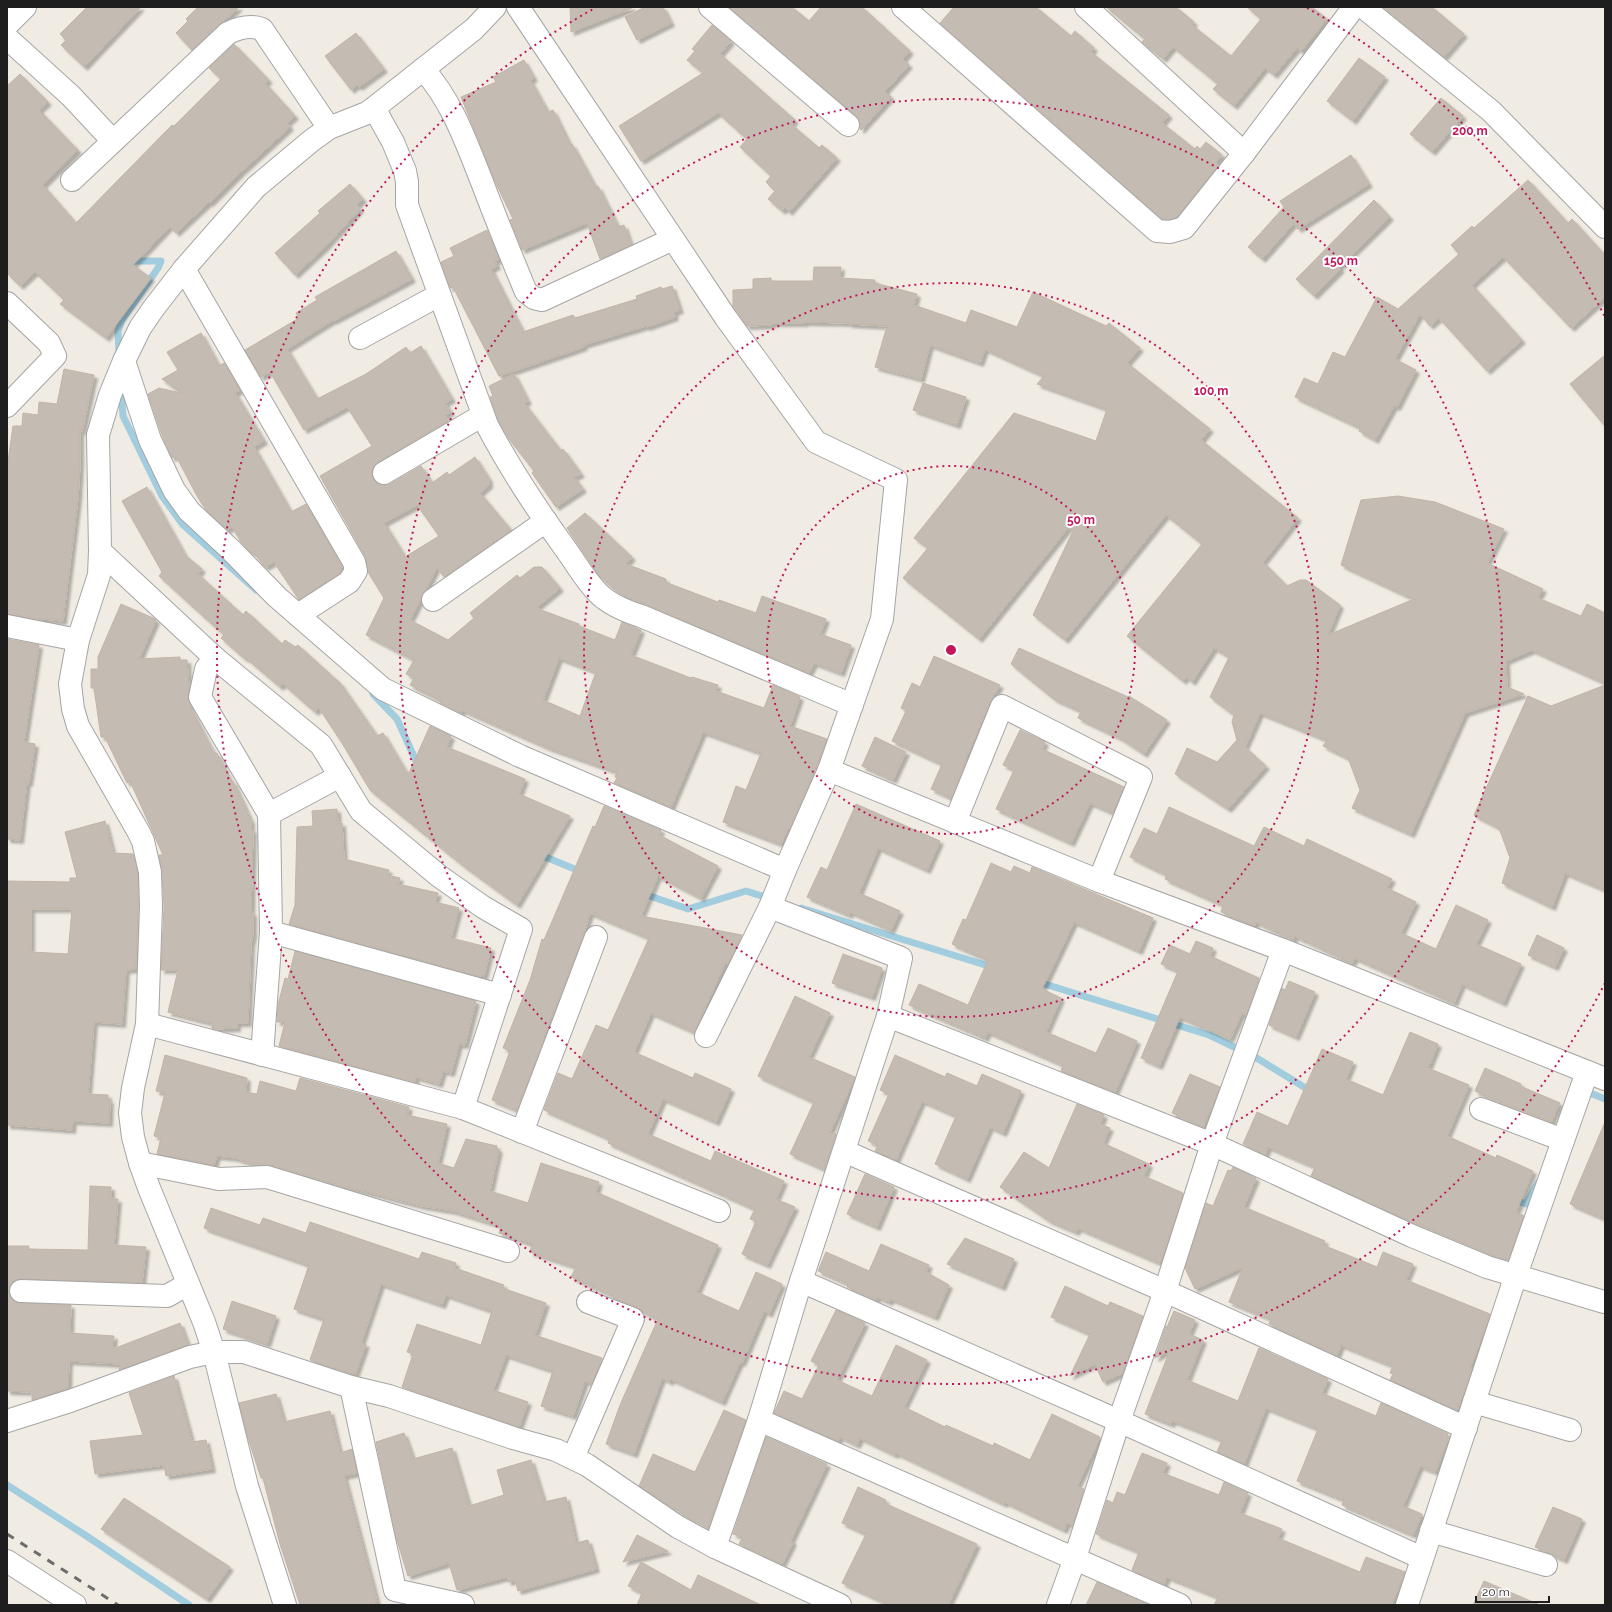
<svg xmlns="http://www.w3.org/2000/svg" width="1612" height="1612" font-family="Raleway,sans-serif">
<style>
.lines{fill:none;stroke-linecap:round;stroke-linejoin:round}
.stream{stroke:#a2cddf;stroke-width:7}
.building{fill:#c4bcb3;stroke:#c2b4a5;fill-rule:evenodd;filter:url(#shadow)}
.street-casing{stroke:#a5a5a5;stroke-width:24}
.street{stroke:#fff;stroke-width:22}
.rail{stroke:#6c6c6c;stroke-width:3;stroke-dasharray:8 8;stroke-linecap:butt}
.ring{fill:none;stroke:#c2185b;stroke-width:2;stroke-dasharray:2 4}
.centre{fill:#c2185b;stroke:#fff;stroke-width:2}
.ring-label{font-size:12px;text-anchor:middle;font-weight:bold;fill:#c2185b;stroke:#fff;stroke-width:4;stroke-linejoin:round;paint-order:stroke}
</style>
<defs>
<filter id="shadow"><feDropShadow dx="3.5" dy="3.5" stdDeviation="1" flood-color="#0004"/></filter>
</defs>
<rect width="100%" height="100%" fill="#f0ece4"/>
<g class="lines">
<!-- stream -->
<g class="stream">
<path d="M119,355L118,331L122,320L158,268L161,261H127"/>
<path d="M121,387L123,416L162,496L183,525L256,590"/>
<path d="M373,694L397,719L416,761L421,765"/>
<path d="M538,854L582,872"/>
<path d="M641,893L688,909L746,891L771,899"/>
<path d="M801,908L995,968"/>
<path d="M1035,981L1209,1035L1255,1057L1312,1092"/>
<path d="M1586,1099L1590,1093L1605,1099"/>
<path d="M1512,1199L1526,1204L1538,1183"/>
<path d="M7,1485L85,1535L189,1605"/>
</g>
</g>
<!-- building -->
<g class="building">
<path d="M87,7H141L84,67L61,45L66,40L60,34Z"/>
<path d="M198,7H239L192,50L176,33L188,21L186,19Z"/>
<path d="M570,7H632V8L571,32Z"/>
<path d="M645,7H663L671,23L637,40L625,17Z"/>
<path d="M729,7H792L809,21L821,7H862L910,51L903,59L909,65L885,91L891,97L861,130L860,129V121L856,116Z"/>
<path d="M954,7H1036L1071,36L1075,31L1094,48L1091,52L1169,115L1162,123L1195,149L1197,146L1200,149L1206,142L1222,155L1216,162L1219,165L1177,217L1169,219H1162L940,23Z"/>
<path d="M1106,7H1176L1194,22L1192,25L1231,56L1261,19L1247,7H1312L1327,19L1301,51L1297,48L1274,75L1265,68L1234,106L1213,89L1218,84L1173,47L1163,59L1142,42L1145,39Z"/>
<path d="M1383,7H1432L1464,34L1444,57Z"/>
<path d="M712,25L731,41L720,54L795,120L791,124L819,148L822,145L837,158L789,212L785,208L782,211L768,199L775,191L766,182L771,176L740,147L747,139L718,113L641,161L619,126L703,73L687,60L695,51L692,49Z"/>
<path d="M356,33L384,69L359,87L357,85L351,90L325,56Z"/>
<path d="M234,44L269,80L265,83L295,116L287,123L290,127L242,171L210,203L209,202L176,233L170,226L133,265L151,278L106,338L60,304L64,300L35,272L20,286L7,273V86L20,74L48,102L39,110L78,150L43,185L76,223L172,125L174,126L221,79L209,68Z"/>
<path d="M1359,58L1385,77L1353,121L1327,101Z"/>
<path d="M524,60L534,78L530,80L548,112L553,110L570,145L572,144L596,188L598,186L618,227L624,225L631,245L600,259L587,223L522,250L510,220L513,219L494,179L461,97L496,82L493,77Z"/>
<path d="M1441,98L1463,116L1432,152L1410,134Z"/>
<path d="M1351,155L1369,184L1298,229L1294,223L1262,259L1248,247L1284,207L1280,201Z"/>
<path d="M1528,180L1568,223L1572,219L1605,255V297L1571,328L1503,257L1472,285L1522,340L1487,371L1439,318L1430,326L1420,314L1395,359L1416,370L1397,407L1394,406L1375,440L1359,431L1361,428L1295,397L1304,378L1318,384L1333,352L1345,357L1377,297L1398,309L1459,254L1451,245L1472,226L1474,228Z"/>
<path d="M350,184L363,199L357,205L360,209L325,247L295,275L275,253L320,213L318,211Z"/>
<path d="M1374,200L1390,217L1339,267L1341,269L1314,296L1296,279Z"/>
<path d="M487,230L499,259L495,261L497,266L491,269L523,332L573,315L575,318L637,299L636,296L661,287L662,289L672,286L680,310L674,312L675,317L647,327L646,326L583,345L584,347L499,376L453,287L450,288L441,262L454,256L450,248Z"/>
<path d="M396,251L412,279L333,321V320L287,349L317,399L366,374L406,347L410,353L421,346L452,399L445,403L451,412L445,415L448,421L377,462L373,467L372,473L373,479L378,484L384,485L390,484L421,466L432,483L447,472L449,475L475,457L489,479V485L480,493L511,530L444,577L437,567L410,620L448,640L474,618L470,613L517,575L520,578L534,567H542L560,588L536,608L579,624V626L615,640L622,622L641,630L631,655L691,678L692,677L718,685L716,691L764,708L773,685L800,697L790,726L827,739L817,765L790,828H788L781,844L723,822L736,786L746,790L761,753L703,732L671,807L614,783L617,778L615,777L617,772L549,748L462,710L461,713L440,703L441,701L410,685L414,678L406,674L414,660L366,635L384,598L368,572L365,556L320,476L372,446L347,407L304,430L270,372L261,377L245,350L299,318L296,313L317,300L315,297ZM417,505L439,536L405,557L384,523ZM559,658L596,672L580,716L543,700Z"/>
<path d="M814,267H841L840,278L875,280V283L917,294L914,305L966,323L971,310L1017,327L1033,292L1106,326L1109,323L1140,348L1127,363L1210,429L1201,440L1298,518L1263,562L1287,586L1300,580H1306L1340,605L1328,635L1414,599L1341,565L1361,500L1398,496L1435,502L1504,529L1487,563L1543,589L1538,598L1581,616L1587,604L1605,613V683L1532,650L1506,661L1507,687L1524,694L1465,713L1411,834L1352,808L1360,790L1348,758L1323,746L1327,740L1260,713L1245,747L1266,766L1228,809L1175,774L1187,748L1217,762L1237,740L1232,722L1234,715L1210,697L1229,657L1214,648L1192,682L1186,677L1183,681L1127,636L1202,544L1166,515L1065,640L1033,615L1073,531L1068,528L979,639L903,578L928,548L914,538L1014,413L1096,441L1107,409L1037,384L1044,376L985,349L980,363L930,345L921,379L875,367L887,326L849,324V323L805,322V323H772V325L747,326L733,306V290L753,289V279L771,278V281H813Z"/>
<path d="M201,333L219,366L224,363L240,390L235,393L264,441L254,447L291,512L306,504L342,567L340,573L299,600L274,562L265,567L253,552L251,553L241,542L232,527L227,530L206,510L197,496L176,456L172,458L162,435L148,394L159,388L181,393L162,379L178,370L167,352Z"/>
<path d="M1605,355V426L1570,384Z"/>
<path d="M64,369L94,375L82,432L80,427V465L78,498L63,621L43,619V620L7,614V468L13,426H22L23,413L38,415L39,402L57,404Z"/>
<path d="M514,374L528,401L524,403L561,451L563,449L581,474L574,477L583,489L556,507L532,473L534,471L509,439L498,420L490,397L493,396L489,386Z"/>
<path d="M923,383L966,397L957,425L913,410Z"/>
<path d="M147,487L185,555L202,569L198,574L243,615L246,611L282,644L285,640L295,647L298,645L340,683L377,736L383,733L408,775L430,726L451,736L447,747L525,779L519,794L570,816L517,905L461,864L370,790L342,743L319,708L315,712L283,684L280,687L246,658L245,659L221,638L224,635L159,576L162,572L122,501Z"/>
<path d="M585,513L632,557L626,564L666,579L665,582L718,602L719,600L756,613L762,596L826,619L820,634L851,645L841,673L814,663L809,673L619,593L599,576L567,528Z"/>
<path d="M121,604L153,618L156,620L139,659L180,657V660H187L189,688L188,695L190,707L214,754L217,753L231,782L233,781L251,821V830H253L251,913H253V935L251,944L248,1023H237V1028L213,1029L212,1028V1023L168,1012L178,970H161L164,907L162,872L159,855H163L130,781L127,783L105,737H101L94,688H91V669H98V657Z"/>
<path d="M7,639L39,645L24,742L35,744L29,783L27,782L20,840L7,839Z"/>
<path d="M1019,648L1128,697L1129,696L1167,720L1144,754L1120,738L1078,718L1081,711L1054,699L1011,664Z"/>
<path d="M934,656L1000,685L990,701L965,760H966L951,798L931,789L942,764L892,741L906,711L901,708L912,683L920,687Z"/>
<path d="M1605,685V890L1565,873L1552,907L1502,883L1510,858L1499,828L1474,815L1528,696L1551,706Z"/>
<path d="M1020,730L1045,742L1042,749L1124,787L1113,813L1090,803L1071,843L996,809L1014,770L1003,765Z"/>
<path d="M875,737L906,752L893,780L862,766Z"/>
<path d="M856,804L940,841L927,870L878,848L859,893L900,911L891,930L850,912L849,915L807,897L821,867L827,870Z"/>
<path d="M604,806L661,830L659,835L718,866L701,898L658,876L641,916L742,935L728,964L725,963L694,1032L651,1013L634,1052L693,1078L695,1073L731,1089L716,1122L663,1099L648,1134L711,1161L715,1151L784,1181L776,1199L795,1207L767,1265L742,1254L756,1221L750,1219L755,1209L608,1143L610,1139L544,1110L558,1073L572,1079L596,1025L608,1030L649,938L590,913L583,937L544,1036L545,1037L517,1110L492,1100L510,1051L503,1048L530,980L542,939L544,940L593,826L595,827Z"/>
<path d="M1169,807L1254,846L1264,827L1304,846L1307,839L1392,879L1387,888L1416,902L1401,933L1436,949L1456,905L1488,920L1476,944L1521,964L1503,1003L1462,984L1454,1003L1355,958L1352,963L1295,936L1293,940L1256,922L1254,926L1221,912L1223,905L1165,879L1167,875L1130,857L1144,828L1157,834Z"/>
<path d="M337,809L338,823H342L344,859L389,870L387,875L400,878L398,884L438,893L435,902L459,908L451,938L491,948L484,976L482,975L481,977L289,924L295,905L297,827L313,826L312,811Z"/>
<path d="M105,821L113,853L133,854L138,874V907L136,969L126,970L122,1024L94,1022L88,1094L108,1095V1100H110L109,1123L73,1121L72,1130L7,1125V881L70,882V878H77L65,832ZM31,909H72L68,954L31,952Z"/>
<path d="M991,863L1011,872L1014,866L1030,873L1032,867L1153,918L1139,951L1074,922L1042,989L1061,998L1046,1032L1096,1053L1108,1028L1137,1041L1115,1092L1061,1071L1063,1065L988,1032L985,1038L909,1005L919,984L968,1005L988,960L952,944L963,919L966,920Z"/>
<path d="M1537,935L1564,948L1555,967L1528,955Z"/>
<path d="M1196,941L1213,948L1210,956L1259,978L1246,1015L1242,1013L1230,1039L1180,1017L1159,1066L1141,1058L1178,971L1161,964L1170,945L1190,954Z"/>
<path d="M295,951L476,1001L465,1045L459,1044L451,1073L443,1071L439,1084L416,1077L415,1082L279,1046L285,1022H277L278,1005L285,978L288,979Z"/>
<path d="M843,954L882,968L872,997L832,983Z"/>
<path d="M1289,981L1315,992L1296,1037L1269,1025L1282,988L1285,990Z"/>
<path d="M795,996L830,1013L809,1057L855,1077L830,1132L836,1134L824,1169L790,1154L814,1102L758,1076Z"/>
<path d="M1410,1032L1438,1044L1428,1068L1469,1085L1447,1136L1496,1158L1497,1155L1533,1171L1516,1212L1524,1216L1508,1260L1491,1255L1392,1213L1311,1176L1315,1167L1268,1147L1265,1155L1243,1144L1257,1112L1288,1126L1322,1049L1353,1062L1346,1079L1383,1095Z"/>
<path d="M165,1055L247,1078L246,1092L257,1094L260,1081L296,1091L300,1078L409,1107L407,1115L447,1124L438,1163L454,1168L466,1139L497,1146L496,1149H499L490,1191L528,1203L541,1163L599,1182L596,1192L718,1245L697,1292L739,1311L756,1272L782,1284L769,1314L764,1311L742,1363L740,1362L722,1402L671,1379L670,1382L662,1378L634,1454L606,1444L620,1405L658,1319L643,1312L637,1307L613,1298L614,1296L571,1277L576,1267L530,1252L532,1244L499,1233L501,1226L453,1211L422,1206L339,1185L271,1165H257L235,1158L217,1156L214,1165L157,1154L161,1138L154,1136L165,1093L156,1091Z"/>
<path d="M895,1055L945,1077L947,1073L977,1086L982,1074L1021,1091L1003,1133L990,1127L967,1179L935,1164L956,1116L922,1101L896,1160L875,1151L878,1145L868,1141L889,1094L880,1090Z"/>
<path d="M1485,1068L1521,1084L1520,1086L1560,1103L1551,1122L1475,1091Z"/>
<path d="M1190,1074L1220,1087L1203,1127L1172,1113Z"/>
<path d="M1077,1104L1104,1115L1100,1124L1110,1128L1103,1143L1149,1164L1144,1176L1183,1193L1160,1263L1078,1228L1076,1232L1048,1220L1000,1187L1024,1152L1049,1168Z"/>
<path d="M1605,1122V1219L1570,1204Z"/>
<path d="M1233,1167L1256,1178L1244,1207L1325,1241L1323,1245L1377,1267L1383,1252L1413,1264L1406,1280L1490,1314L1470,1368L1472,1369L1457,1410L1390,1380L1393,1374L1390,1373L1393,1366L1341,1345L1337,1355L1269,1324L1271,1319L1229,1302L1243,1267L1195,1289L1185,1268L1206,1203L1213,1206L1228,1170L1231,1171Z"/>
<path d="M865,1174L894,1187L877,1227L847,1214Z"/>
<path d="M90,1186L111,1187V1199H118L114,1245L146,1247L142,1283L21,1279L15,1280L10,1285L9,1291L10,1297L15,1302L21,1303L71,1305L70,1333L114,1336L113,1349L180,1323L188,1345L119,1370L120,1364L69,1361L68,1388L32,1400V1392L7,1391V1246H29L28,1249L88,1250Z"/>
<path d="M211,1208L260,1225L263,1218L306,1233L310,1222L419,1259L422,1252L456,1263L455,1268L504,1285L502,1288L546,1303L535,1335L602,1358L592,1384L585,1381L573,1416L541,1406L553,1371L506,1355L493,1390L528,1402L519,1427L402,1387L413,1354L407,1352L417,1324L481,1345L492,1311L446,1295L442,1305L381,1284L361,1343L366,1344L355,1375L310,1360L324,1319L294,1309L309,1265L204,1228Z"/>
<path d="M965,1238L1014,1259L1002,1287L947,1264Z"/>
<path d="M881,1244L929,1265L926,1272L949,1285L935,1317L891,1299L889,1302L877,1297L876,1300L847,1287L848,1284L818,1271L826,1252L869,1271Z"/>
<path d="M1065,1286L1108,1306L1110,1302L1143,1316L1123,1373L1103,1382L1095,1364L1070,1376L1090,1334L1051,1317Z"/>
<path d="M232,1301L276,1316L267,1344L223,1329Z"/>
<path d="M836,1310L865,1323L837,1380L872,1396L896,1345L927,1360L904,1407L945,1427L946,1425L993,1446L994,1443L1030,1460L1052,1414L1100,1437L1077,1486L1084,1489L1073,1525L1067,1523L1064,1530L1005,1502L1004,1504L896,1453L895,1455L860,1438L857,1445L840,1437L838,1441L774,1413L784,1391L802,1399L819,1365L811,1361Z"/>
<path d="M1174,1311L1195,1320L1189,1334L1203,1340L1187,1380L1238,1401L1259,1348L1328,1379L1322,1393L1376,1416L1381,1403L1448,1434L1447,1436L1449,1437L1435,1472L1420,1466L1403,1506L1422,1514L1413,1535L1342,1505L1344,1500L1297,1481L1318,1429L1266,1408L1244,1464L1217,1452L1222,1440L1173,1421L1171,1424L1145,1414L1170,1350L1155,1358L1166,1326L1167,1327Z"/>
<path d="M174,1376L192,1442L206,1440L212,1469L166,1476L164,1465L95,1474L90,1441L143,1435L129,1393Z"/>
<path d="M276,1394L284,1422L330,1411L340,1453L352,1449L357,1473L344,1476L377,1602L366,1605H300L280,1544L263,1478H261L248,1438L239,1403Z"/>
<path d="M724,1410L746,1420L708,1528L685,1516L679,1512V1510L668,1505L639,1486L653,1454L695,1472Z"/>
<path d="M404,1433L413,1459L452,1448L469,1506L504,1495L497,1470L531,1460L544,1502L566,1497L576,1543L588,1540L596,1569L518,1591L515,1580L508,1582L507,1577L457,1590L449,1563L408,1576L396,1537L376,1442Z"/>
<path d="M766,1437L827,1464L791,1540L793,1542L782,1564L739,1544L743,1537L733,1534Z"/>
<path d="M1142,1453L1167,1463L1163,1473L1219,1495L1224,1482L1248,1493L1240,1513L1282,1529L1278,1538L1360,1572L1366,1557L1405,1572L1391,1605H1214L1218,1597L1167,1577L1164,1584L1132,1570L1139,1552L1096,1534L1107,1500L1113,1503L1117,1492L1125,1495Z"/>
<path d="M858,1487L886,1500L884,1503L977,1544L948,1605H890L842,1583L866,1534L842,1523Z"/>
<path d="M124,1498L230,1567L207,1599L101,1529Z"/>
<path d="M1553,1507L1582,1519L1564,1560L1535,1547Z"/>
<path d="M637,1535L668,1551L623,1562Z"/>
<path d="M641,1562L691,1590L698,1575L761,1605H637L642,1593L628,1586Z"/>
<path d="M1484,1581L1540,1605H1473Z"/>
<path d="M1097,1582L1149,1605H1086Z"/>
</g>
<g class="lines">
<defs>
<g id="street">
<path d="M710,7L848,125"/>
<path d="M903,7L1157,231L1170,232L1184,228L1244,153L1354,7"/>
<path d="M1086,7L1244,153"/>
<path d="M1363,7L1491,111L1605,227"/>
<path d="M7,25L25,7"/>
<path d="M7,38L71,96L113,141"/>
<path d="M423,69C452,101 466,142 482,182C496,219 511,256 526,292L534,298L542,300L673,239"/>
<path d="M374,108L393,142L405,171L407,182V205L487,425C510,469 538,511 567,551C577,565 586,581 598,593C610,605 625,611 641,616L852,705"/>
<path d="M72,180L228,33C238,28 251,25 262,29L329,128"/>
<path d="M184,269L354,562L356,571L349,582L298,615"/>
<path d="M7,303L49,343L55,356L7,406"/>
<path d="M360,338L439,295"/>
<path d="M124,361L150,440L174,490L189,511L230,549L277,597L383,689L520,756L785,870L829,770L882,619L896,480L816,442L726,318L518,7"/>
<path d="M384,473L483,415"/>
<path d="M100,551L215,658L321,745L361,811L439,876L483,907L521,929L463,1108L147,1024"/>
<path d="M433,600L546,521"/>
<path d="M7,626L78,640"/>
<path d="M215,658L206,669L200,697L269,814"/>
<path d="M829,770L1099,881L1283,950L1605,1079"/>
<path d="M955,822L1002,706L1141,777L1099,881"/>
<path d="M770,907L901,958L888,1016"/>
<path d="M271,932L500,995"/>
<path d="M706,1036L770,907L785,870"/>
<path d="M262,1055L271,932L269,814L340,776"/>
<path d="M463,1108L719,1211"/>
<path d="M1481,1109L1563,1140"/>
<path d="M522,1132L596,937"/>
<path d="M844,1151L1165,1291L1466,1428"/>
<path d="M140,1163L219,1179L267,1177L508,1251"/>
<path d="M801,1281L1119,1421L1422,1558"/>
<path d="M21,1291L167,1296L188,1284"/>
<path d="M351,1387L395,1590L463,1605"/>
<path d="M1474,1402L1570,1430"/>
<path d="M759,1420L1180,1605"/>
<path d="M7,1421L70,1401L190,1357L214,1352H244L351,1387L389,1396L513,1438L556,1450L587,1465L678,1527L715,1547L840,1605"/>
<path d="M573,1458L633,1319L588,1302"/>
<path d="M1431,1531L1546,1565"/>
<path d="M715,1547L759,1420L801,1281L888,1016L1212,1144L1412,1236L1487,1267L1604,1302"/>
<path d="M7,1561L75,1605"/>
<path d="M285,1605L247,1486L214,1352L204,1322L149,1188L140,1163L133,1137L130,1113L133,1088L147,1024L151,907L150,872L143,841L138,831L78,726L73,709L70,684L78,640L99,575L100,551L98,435L110,395L124,361L140,328L153,309L184,269L256,187L311,141L329,128L367,113L374,108L474,29L495,7"/>
<path d="M1058,1605L1075,1558L1119,1421L1165,1291L1212,1144L1283,950"/>
<path d="M1407,1605L1516,1275L1587,1072"/>
</g>
</defs>
<!-- street casing -->
<use href="#street" class="street-casing"/>
<!-- street -->
<use href="#street" class="street"/>
<!-- rail -->
<path class="rail" d="M7,1534L118,1605"/>
</g>
<!-- distance rings -->
<g class="ring">
<circle cx="951" cy="650" r="184"/>
<circle cx="951" cy="650" r="367"/>
<circle cx="951" cy="650" r="551"/>
<path d="M1605 983A734 734 0 1 1 595 8M1307 8A734 734 0 0 1 1605 317"/>
</g>
<circle cx="951" cy="650" r="6" class="centre"/>
<g class="ring-label">
<text x="1470" y="135">200 m</text>
<text x="1341" y="265">150 m</text>
<text x="1211" y="395">100 m</text>
<text x="1081" y="524">50 m</text>
</g>
<!-- border -->
<rect width="1612" height="1612" fill="none" stroke="#1e1e1e" stroke-width="16"/>
<!-- scale -->
<path d="M1476 1596v6h73v-6" fill="none" stroke="#1e1e1e" stroke-width="2"/>
<text x="1482" y="1596" font-size="12" fill="#1e1e1e" stroke="#ffffff" stroke-width="3" paint-order="stroke">20 m</text>
</svg>
